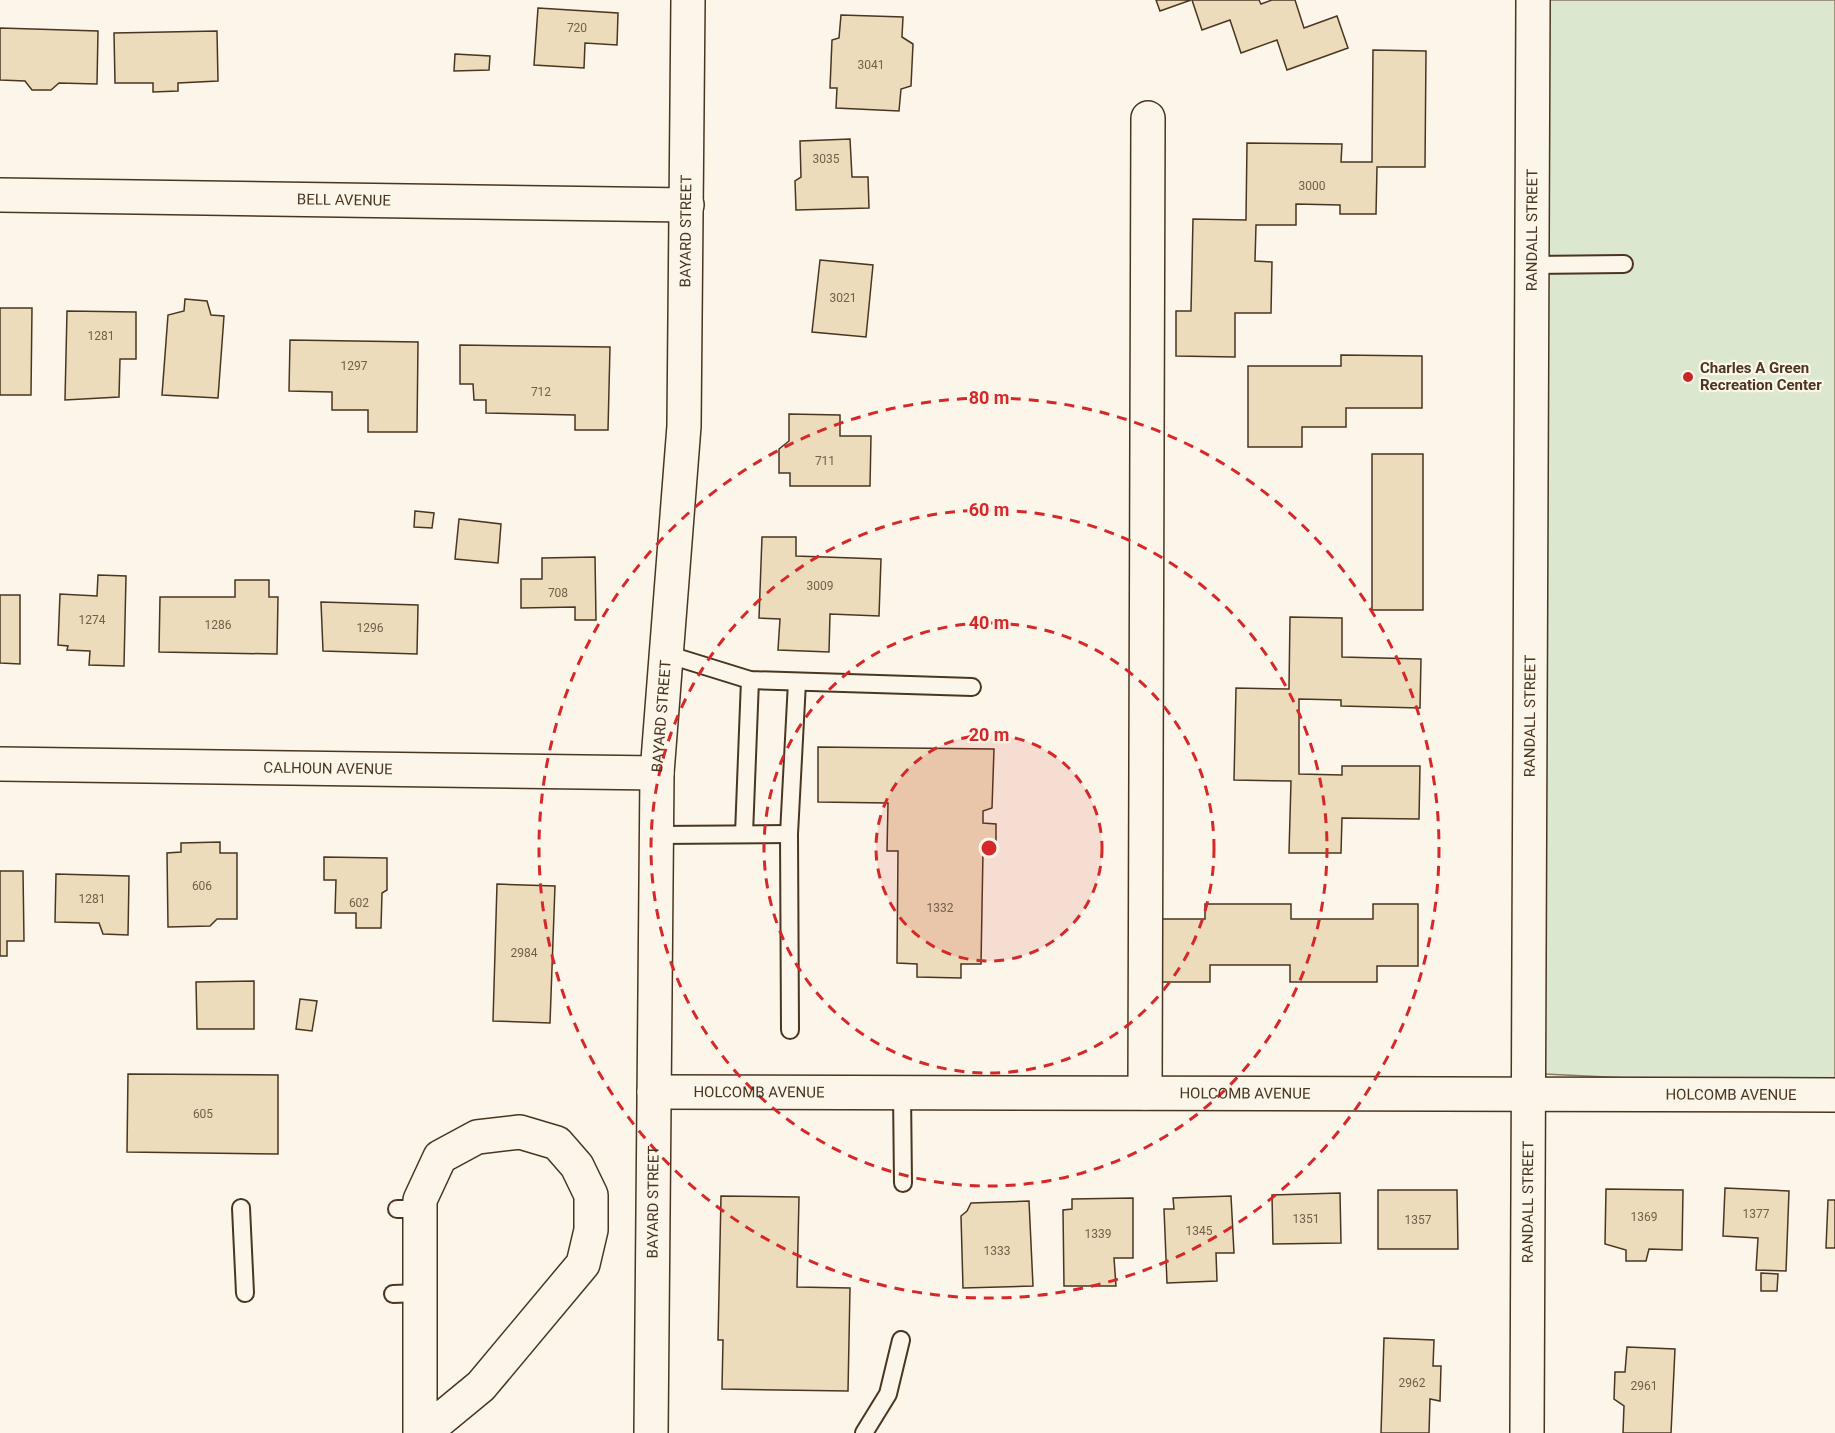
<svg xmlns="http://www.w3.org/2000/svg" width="1835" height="1433" font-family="Roboto,sans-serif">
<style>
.green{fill:#dce7d0;stroke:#887966;stroke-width:1.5}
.building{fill:#ecdcbc;stroke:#4a3520;stroke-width:1.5}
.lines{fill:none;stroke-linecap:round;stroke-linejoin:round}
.service-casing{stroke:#4a3520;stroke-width:20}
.minor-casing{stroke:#4a3520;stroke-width:36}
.service{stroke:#fbf6e9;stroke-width:16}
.minor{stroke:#fbf6e9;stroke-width:33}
.ring{fill:none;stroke:#d62828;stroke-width:3;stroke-dasharray:10 8}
.poi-dot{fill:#c62828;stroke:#fbf6e9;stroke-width:2}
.labels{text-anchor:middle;stroke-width:4.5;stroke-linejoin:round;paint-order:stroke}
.number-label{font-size:12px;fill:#725f47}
.street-label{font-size:15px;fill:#4a3520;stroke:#fbf6e9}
.poi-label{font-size:15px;font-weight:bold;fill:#4a3520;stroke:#fbf6e9;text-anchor:start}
.centre{fill:#d62828;stroke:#fbf6e9;stroke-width:3}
.ring-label{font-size:18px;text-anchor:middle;font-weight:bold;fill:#d62828;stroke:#fbf6e9;stroke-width:4.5;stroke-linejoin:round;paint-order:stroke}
</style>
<rect width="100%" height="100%" fill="#fbf6e9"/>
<!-- green -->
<path class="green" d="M1540,0H1835V1088L1544,1074Z"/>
<!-- building -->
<g class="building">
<path d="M1156,0H1191L1160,11Z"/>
<path d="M1192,0H1259L1261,4L1272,0H1295L1304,28L1337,16L1348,48L1287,70L1277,40L1241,53L1230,20L1202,30Z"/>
<path d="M538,8L618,13L617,45L585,43L584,68L534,65Z"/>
<path d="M841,15L903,17L902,37L913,44L911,86L901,89L899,111L836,108L837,88H830L832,40L839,38Z"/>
<path d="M0,28L98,31L97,84L59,83L51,90H32L25,81L0,80Z"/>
<path d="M217,31L218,81L178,83V91L153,92V83H115L114,33Z"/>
<path d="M1373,50L1426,51L1425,167H1377L1376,214H1340V205L1296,204V225H1256L1255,261L1272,262L1271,313H1235V357L1176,356V311H1191L1193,219L1246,220L1247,143L1342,144L1341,162H1372Z"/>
<path d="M455,54L490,56L489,70L454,71Z"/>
<path d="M850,139L852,177H868L869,208L796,210L795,181L801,177L800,141Z"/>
<path d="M820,260L873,265L866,337L812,332Z"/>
<path d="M185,299L207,301L211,315L224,316L218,398L162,395L168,315L184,311Z"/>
<path d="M0,308H32L31,395H0Z"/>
<path d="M67,311L136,312V359H120L119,397L65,400Z"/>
<path d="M290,340L418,342L417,432H368V410H332V392L289,391Z"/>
<path d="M460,345L610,347L608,430H575V415L486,413V400H474L473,384H460Z"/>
<path d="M1341,355L1422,356V408H1346V427H1302V447H1248V366H1341Z"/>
<path d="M789,414L840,415V436H871L870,486H790V473H779V449L789,441Z"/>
<rect x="1372" y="454" width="51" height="156"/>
<path d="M415,511L434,513L432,528L414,527Z"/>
<path d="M459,519L501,524L498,563L455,559Z"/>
<path d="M762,537H796V556L881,559L879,616L830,614L829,652L778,650L780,619L759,618Z"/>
<path d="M595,557L596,620H575V607L521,608V579H542V558Z"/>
<path d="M98,575L126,576L124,666L89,665L90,651L67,650L68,646L58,645L60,594L97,596Z"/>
<path d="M235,580H269V597H278L277,654L159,652L160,597H235Z"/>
<path d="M0,595H20V664L0,663Z"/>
<path d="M321,602L418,605L417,654L323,651Z"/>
<path d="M1290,617L1342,618V657L1421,659L1420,708L1341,706V700L1299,699V774L1342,775V766H1420L1419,819L1342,818L1341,853H1289L1291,781L1234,780L1236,688L1289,689Z"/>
<path d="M818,747L994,749L992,808L983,811V823L996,824V852H983L981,964H961V978L917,977V964L897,963L898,851H887L888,803L818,802Z"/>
<path d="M220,842V853H237V919H217L210,926L168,927L167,853L181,852V843Z"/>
<path d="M324,857L387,858V890L382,893L381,928H356V913H335L336,880H324Z"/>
<path d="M0,871H23L24,941H7V956H0Z"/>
<path d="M56,874L129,876L128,935L103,934L99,923L55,922Z"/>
<path d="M497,884L555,886L550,1023L493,1021Z"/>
<path d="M1205,904H1291V919H1373V904H1418V966H1377V982H1290V965H1210V982H1161L1162,919H1205Z"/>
<path d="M254,981V1029H197L196,982Z"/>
<path d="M300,999L317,1001L312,1031L296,1029Z"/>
<path d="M128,1074L278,1075V1154L127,1152Z"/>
<path d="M1725,1188L1789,1191L1786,1271L1756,1270L1758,1238L1723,1236Z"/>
<path d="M1606,1189L1683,1190L1682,1250L1649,1249L1646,1261H1626V1250L1605,1244Z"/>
<path d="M1378,1190H1457L1458,1249H1378Z"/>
<path d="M1340,1193L1341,1243L1273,1244L1272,1195Z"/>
<path d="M721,1196L799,1197L797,1287L850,1288L848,1391L722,1389L723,1340H718Z"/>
<path d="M1231,1196L1234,1253H1216L1217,1281L1167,1283L1164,1209H1174L1173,1198Z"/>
<path d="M1133,1198V1258H1114L1116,1286H1064L1063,1210L1072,1209V1199Z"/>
<path d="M1828,1200H1835V1248H1826Z"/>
<path d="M1029,1201L1033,1286L963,1288L961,1216L967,1211L971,1203Z"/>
<path d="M1761,1273L1778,1274L1777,1291H1761Z"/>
<path d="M1384,1338L1434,1340L1433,1366H1441L1440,1401L1430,1399L1429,1433H1381Z"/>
<path d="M1627,1347L1675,1349L1671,1433H1623L1624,1406L1614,1399L1615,1372H1625Z"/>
</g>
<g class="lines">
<defs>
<g id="service">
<path d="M1532,265L1624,264"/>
<path d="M666,654L750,680L972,687"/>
<path d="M744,834L750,680"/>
<path d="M656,835L789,834"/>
<path d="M790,1030L789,834L797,682"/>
<path d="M902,1093L903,1183"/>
<path d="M241,1208L245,1293"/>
<path d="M397,1209H420"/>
<path d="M393,1294L420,1293"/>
<path d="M864,1433L888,1394L901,1340"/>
</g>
<g id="minor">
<path id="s1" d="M0,195L687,205"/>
<path id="s2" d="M0,764L657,773"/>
<path id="s3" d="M654,1092L1835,1095"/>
<path d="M1145,1093L1148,118"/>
<path d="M420,1433V1200L440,1157L477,1137L520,1132L557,1143L577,1166L591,1195V1230L583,1264L481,1386L424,1433"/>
<path id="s4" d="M651,1433L657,773L684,426L688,0"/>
<path id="s5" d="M1527,1433L1533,0"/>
</g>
</defs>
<!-- service casing -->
<use href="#service" class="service-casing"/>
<!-- minor casing -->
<use href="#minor" class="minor-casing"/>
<!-- service -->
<use href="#service" class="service"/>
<!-- minor -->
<use href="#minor" class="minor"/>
</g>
<!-- distance rings -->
<circle cx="989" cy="848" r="113" fill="#d62828" fill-opacity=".12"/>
<g class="ring">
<circle cx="989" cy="848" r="113"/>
<circle cx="989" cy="848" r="225"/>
<circle cx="989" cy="848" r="338"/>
<circle cx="989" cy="848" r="450"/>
</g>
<!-- markers -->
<circle class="poi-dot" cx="1688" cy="377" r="6"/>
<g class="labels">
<!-- number labels -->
<g class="number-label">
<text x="577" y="32">720</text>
<text x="871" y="69">3041</text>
<text x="826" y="163">3035</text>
<text x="1312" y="190">3000</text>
<text x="843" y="302">3021</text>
<text x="101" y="340">1281</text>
<text x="354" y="370">1297</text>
<text x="541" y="396">712</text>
<text x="825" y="465">711</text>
<text x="820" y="590">3009</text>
<text x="558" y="597">708</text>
<text x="92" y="624">1274</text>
<text x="218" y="629">1286</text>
<text x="370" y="632">1296</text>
<text x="202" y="890">606</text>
<text x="92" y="903">1281</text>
<text x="359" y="907">602</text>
<text x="940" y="912">1332</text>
<text x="524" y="957">2984</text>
<text x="203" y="1118">605</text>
<text x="1756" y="1218">1377</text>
<text x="1644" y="1221">1369</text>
<text x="1306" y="1223">1351</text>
<text x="1418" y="1224">1357</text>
<text x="1199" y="1235">1345</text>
<text x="1098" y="1238">1339</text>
<text x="997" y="1255">1333</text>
<text x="1412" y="1387">2962</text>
<text x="1644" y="1390">2961</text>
</g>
<!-- street labels -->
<g class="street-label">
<text dy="5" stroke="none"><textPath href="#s1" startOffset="344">BELL AVENUE</textPath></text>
<text dy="5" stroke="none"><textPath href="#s4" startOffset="1203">BAYARD STREET</textPath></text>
<text dy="5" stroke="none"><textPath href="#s5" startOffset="1203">RANDALL STREET</textPath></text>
<text dy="5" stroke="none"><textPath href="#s4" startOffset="717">BAYARD STREET</textPath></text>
<text dy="5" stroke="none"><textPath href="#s5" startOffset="717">RANDALL STREET</textPath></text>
<text dy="5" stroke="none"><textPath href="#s2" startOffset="328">CALHOUN AVENUE</textPath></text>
<text dy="5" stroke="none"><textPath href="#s3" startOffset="105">HOLCOMB AVENUE</textPath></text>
<text dy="5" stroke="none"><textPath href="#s3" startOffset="591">HOLCOMB AVENUE</textPath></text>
<text dy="5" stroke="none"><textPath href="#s3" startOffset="1077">HOLCOMB AVENUE</textPath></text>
<text dy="5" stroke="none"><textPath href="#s4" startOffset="231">BAYARD STREET</textPath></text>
<text dy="5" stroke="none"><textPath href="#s5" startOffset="231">RANDALL STREET</textPath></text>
</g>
<!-- poi labels -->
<g class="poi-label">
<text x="1700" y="373">Charles A Green<tspan x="1700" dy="17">Recreation Center</tspan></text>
</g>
</g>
<circle cx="989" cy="848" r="9" class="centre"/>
<g class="ring-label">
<text x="989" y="404">80 m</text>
<text x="989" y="516">60 m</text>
<text x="989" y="629">40 m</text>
<text x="989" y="741">20 m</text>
</g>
</svg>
